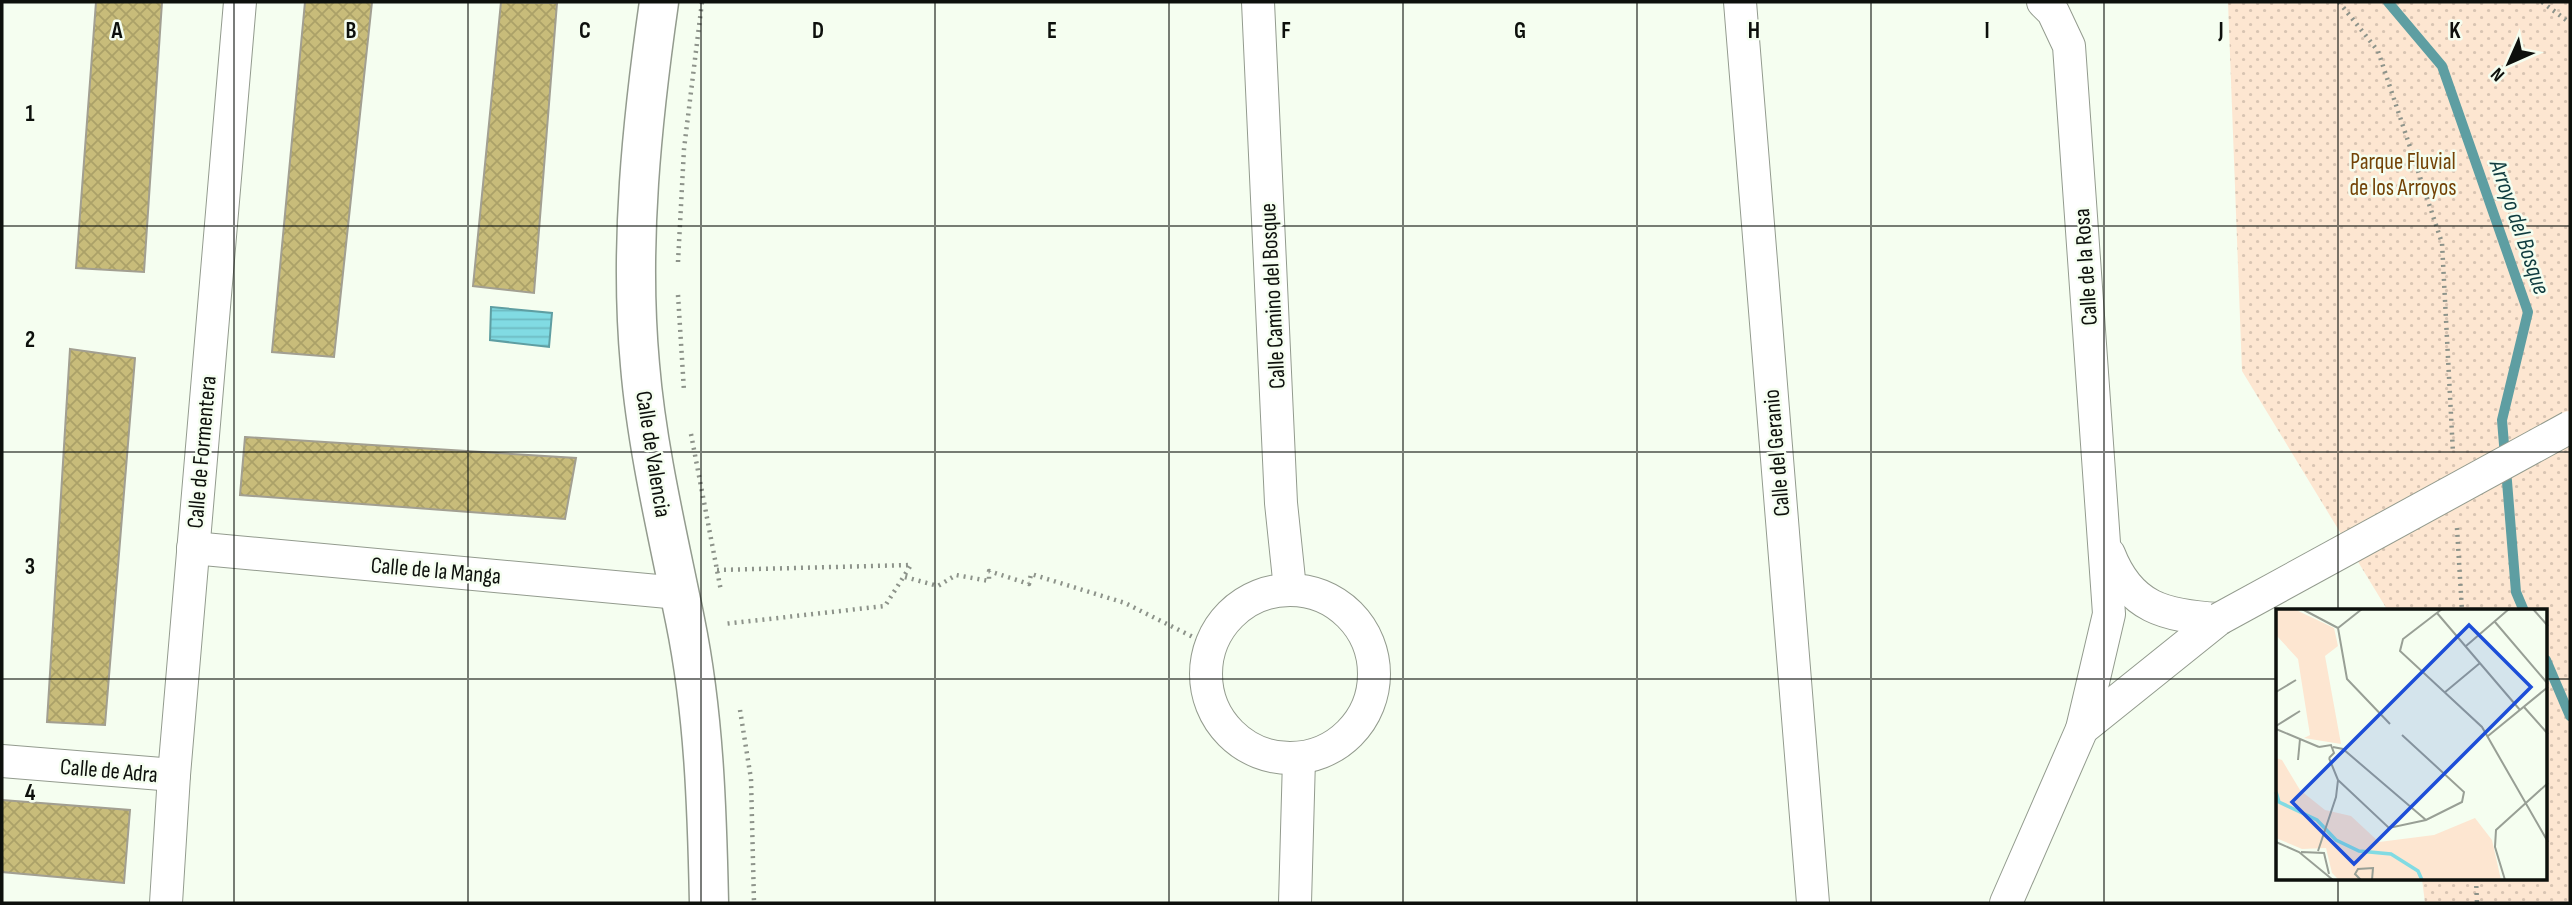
<svg xmlns="http://www.w3.org/2000/svg" width="2572" height="905" font-family="'Sofia Sans Condensed',sans-serif">
<style>
.park{fill:url(#park-dots)}
.water{fill:url(#water-rules);stroke:#5e9ea2;stroke-width:2}
.lines{fill:none;stroke-linecap:round;stroke-linejoin:round}
.stream{stroke:#5e9ea2;stroke-width:10}
.building{fill:url(#building-cross-hatch);stroke:#a29f91;stroke-width:2}
.minor-casing{stroke:#939b8e;stroke-width:34}
.tertiary-casing{stroke:#939b8e;stroke-width:41}
.path{stroke:#8d938a;stroke-width:4.5;stroke-dasharray:2 5;stroke-linecap:butt}
.minor{stroke:#fff;stroke-width:32}
.tertiary{stroke:#fff;stroke-width:38}
.minor-bridge-casing{stroke:#939b8e;stroke-width:34;stroke-linecap:butt}
.minor-bridge{stroke:#fff;stroke-width:32}
.grid{fill:none;stroke:#0d100c;stroke-width:2;stroke-opacity:0.55}
.labels{text-anchor:middle;stroke-width:5;stroke-linejoin:round;paint-order:stroke}
.park-label{font-size:23px;fill:#734306;stroke:#f5fef0}
.street-label{font-size:23px;fill:#0d100c;stroke:#f5fef0}
.water-label{font-size:24px;font-style:italic;fill:#103c3f;stroke:#f5fef0}
.inset-river{fill:none;stroke:#81dbe3;stroke-width:3.5}
.inset-road{fill:none;stroke:#989f95;stroke-width:2}
.view{fill:#1d4ed8;fill-opacity:0.15;stroke:#1d4ed8;stroke-width:3.5}
.inset-edge{fill:none;stroke:#0d100c;stroke-width:3.5}
.grid-label{font-size:23px;text-anchor:middle;font-weight:bold;fill:#0d100c;stroke:#f5fef0;stroke-width:5;stroke-linejoin:round;paint-order:stroke}
</style>
<defs>
<pattern id="park-dots" width="8" height="8" patternUnits="userSpaceOnUse" patternTransform="scale(1.75)"><rect width="8" height="8" fill="#fde6d1"/><path d="M2 2h.1M6 6h.1" fill="none" stroke="#d8c4b2" stroke-width="1.8" stroke-linecap="round"/></pattern>
<pattern id="water-rules" width="6" height="5" patternUnits="userSpaceOnUse" patternTransform="scale(1.75)"><rect width="6" height="5" fill="#81dbe3"/><path d="M0 2.5h6" fill="none" stroke="#6ebbc2"/></pattern>
<pattern id="building-cross-hatch" width="8" height="8" patternUnits="userSpaceOnUse" patternTransform="scale(1.75)"><rect width="8" height="8" fill="#c8bc7a"/><path d="M0 0l8 8M0 8l8-8" fill="none" stroke="#aba168"/></pattern>
</defs>
<rect width="100%" height="100%" fill="#f5fef0"/>
<!-- park -->
<path class="park" d="M2228,2H2570V903H2425L2422,879H2546V611H2388L2242,371Z"/>
<!-- water -->
<path class="water" d="M491,307L552,313L549,347L490,340Z"/>
<g class="lines">
<!-- stream -->
<g class="stream">
<path d="M2388,2L2442,66L2528,312L2502,420L2516,592L2524,611"/>
<path d="M2546,660L2570,716"/>
</g>
</g>
<!-- building -->
<g class="building">
<path d="M96,2H162L144,272L76,268Z"/>
<path d="M305,2H372L334,357L272,352Z"/>
<path d="M501,2L557,3L534,293L473,286Z"/>
<path d="M70,349L135,358L105,725L47,722Z"/>
<path d="M245,437L576,458L565,519L240,495Z"/>
<path d="M2,800L130,810L124,883L2,872Z"/>
</g>
<g class="lines">
<defs>
<g id="minor">
<path d="M1258,2L1281,503L1290,589"/>
<path d="M1740,2L1813,903"/>
<path d="M2043,2L2053,12L2069,46L2109,614L2082,729"/>
<path d="M193,548L679,593"/>
<path d="M2109,554C2130,608 2165,616 2219,619"/>
<circle cx="1290" cy="674" r="84"/>
<path d="M2,761L174,775"/>
<path d="M166,903L174,775L240,2"/>
<path d="M1295,903L1299,759"/>
<path d="M2006,903L2082,729L2219,619"/>
</g>
<path id="tertiary" d="M659,2C642,121 629,245 640,365C647,449 668,536 685,620C704,713 707,808 709,903"/>
</defs>
<!-- minor casing -->
<use href="#minor" class="minor-casing"/>
<!-- tertiary casing -->
<use href="#tertiary" class="tertiary-casing"/>
<!-- path -->
<g class="path">
<path d="M2339,2L2378,51L2442,243L2453,453"/>
<path d="M2542,2L2570,23"/>
<path d="M678,262L684,149L702,2"/>
<path d="M678,295L684,391"/>
<path d="M691,434L721,591"/>
<path d="M2457,528L2462,611"/>
<path d="M717,570L911,565L885,606L724,624"/>
<path d="M905,577L938,586L956,575L989,581V571L1029,584L1031,574L1125,603L1209,645"/>
<path d="M740,710L751,779L754,903"/>
<path d="M2476,879L2477,903"/>
</g>
<!-- minor -->
<use href="#minor" class="minor"/>
<!-- tertiary -->
<use href="#tertiary" class="tertiary"/>
<defs>
<path id="minor-bridge" d="M2219,619L2570,427"/>
</defs>
<!-- minor-bridge casing -->
<use href="#minor-bridge" class="minor-bridge-casing"/>
<!-- minor-bridge -->
<use href="#minor-bridge" class="minor-bridge"/>
</g>
<!-- grid -->
<path class="grid" d="M234,2V903M468,2V903M701,2V903M935,2V903M1169,2V903M1403,2V903M1637,2V903M1871,2V903M2104,2V903M2338,2V611M2,226H2570M2,452H2570M2,679H2278M2546,679H2570M2338,879V903"/>
<g class="labels">
<!-- park labels -->
<g class="park-label">
<text x="2403" y="169">Parque Fluvial<tspan x="2403" dy="26">de los Arroyos</tspan></text>
</g>
<!-- street labels -->
<g class="street-label">
<text transform="translate(2085 267) rotate(-94)" y="8">Calle de la Rosa</text>
<text transform="translate(1272 296) rotate(-93)" y="8">Calle Camino del Bosque</text>
<text transform="translate(201 452) rotate(-85)" y="8">Calle de Formentera</text>
<text transform="translate(1776 453) rotate(-95)" y="8">Calle del Geranio</text>
<text transform="translate(654 454) rotate(81)" y="8">Calle de Valencia</text>
<text transform="translate(436 570) rotate(5)" y="8">Calle de la Manga</text>
<text transform="translate(109 770) rotate(5)" y="8">Calle de Adra</text>
</g>
<!-- water labels -->
<g class="water-label">
<text transform="translate(2520 227) rotate(71)" y="8">Arroyo del Bosque</text>
</g>
</g>
<!-- overview -->
<g transform="translate(2276 609)">
<rect width="271" height="271" fill="#f5fef0"/>
<path d="M0,0H18L58,19L62,37L49,47L65,135L28,129L34,126L22,50L0,26ZM0,149L6,151L24,181L49,201L75,207L103,233L158,226L199,209L216,231L225,271H63L56,264L50,239L26,240L0,229Z" fill="#fde6d1"/>
<path class="inset-river" d="M0,183L3,193L41,211L60,231L83,242L115,245L142,262L146,271"/>
<path class="inset-road" d="M26,0L62,19M166,0L127,30L124,42L206,118L272,233M257,0L272,17M161,4L244,101M219,13L272,75M62,19L71,70L114,115M62,19L86,0M190,37L233,0M0,83L20,71M168,84L204,54M248,98L272,125M0,117L24,102M0,120L43,138M212,127L272,78M43,138L55,136L58,144L53,149M57,138L67,140L150,211M22,151L24,130M62,171L113,219L150,211L186,193L188,183L126,126M0,233L23,243L57,271M42,242L60,188L62,171L53,149M25,243L48,244L53,265M85,271L79,265L82,260L97,259L96,271M229,271L219,238L220,221L272,174"/>
<path class="view" d="M193,16L255,78L78,255L16,193Z"/>
<rect width="271" height="271" class="inset-edge"/>
</g>
<g class="grid-label">
<text x="117" y="38">A</text>
<text x="351" y="38">B</text>
<text x="585" y="38">C</text>
<text x="818" y="38">D</text>
<text x="1052" y="38">E</text>
<text x="1286" y="38">F</text>
<text x="1520" y="38">G</text>
<text x="1754" y="38">H</text>
<text x="1987" y="38">I</text>
<text x="2221" y="38">J</text>
<text x="2455" y="38">K</text>
<text x="30" y="121">1</text>
<text x="30" y="347">2</text>
<text x="30" y="574">3</text>
<text x="30" y="800">4</text>
</g>
<!-- border -->
<rect width="2572" height="905" fill="none" stroke="#0d100c" stroke-width="7"/>
<!-- north arrow -->
<g transform="translate(2509 63) rotate(225)" stroke="#f5fef0" stroke-width="5" paint-order="stroke">
<path d="M0-5L12 26L0 18L-12 26Z" fill="#0d100c"/>
<text y="-10" font-size="19" font-weight="bold" text-anchor="middle" fill="#0d100c">N</text>
</g>
</svg>
